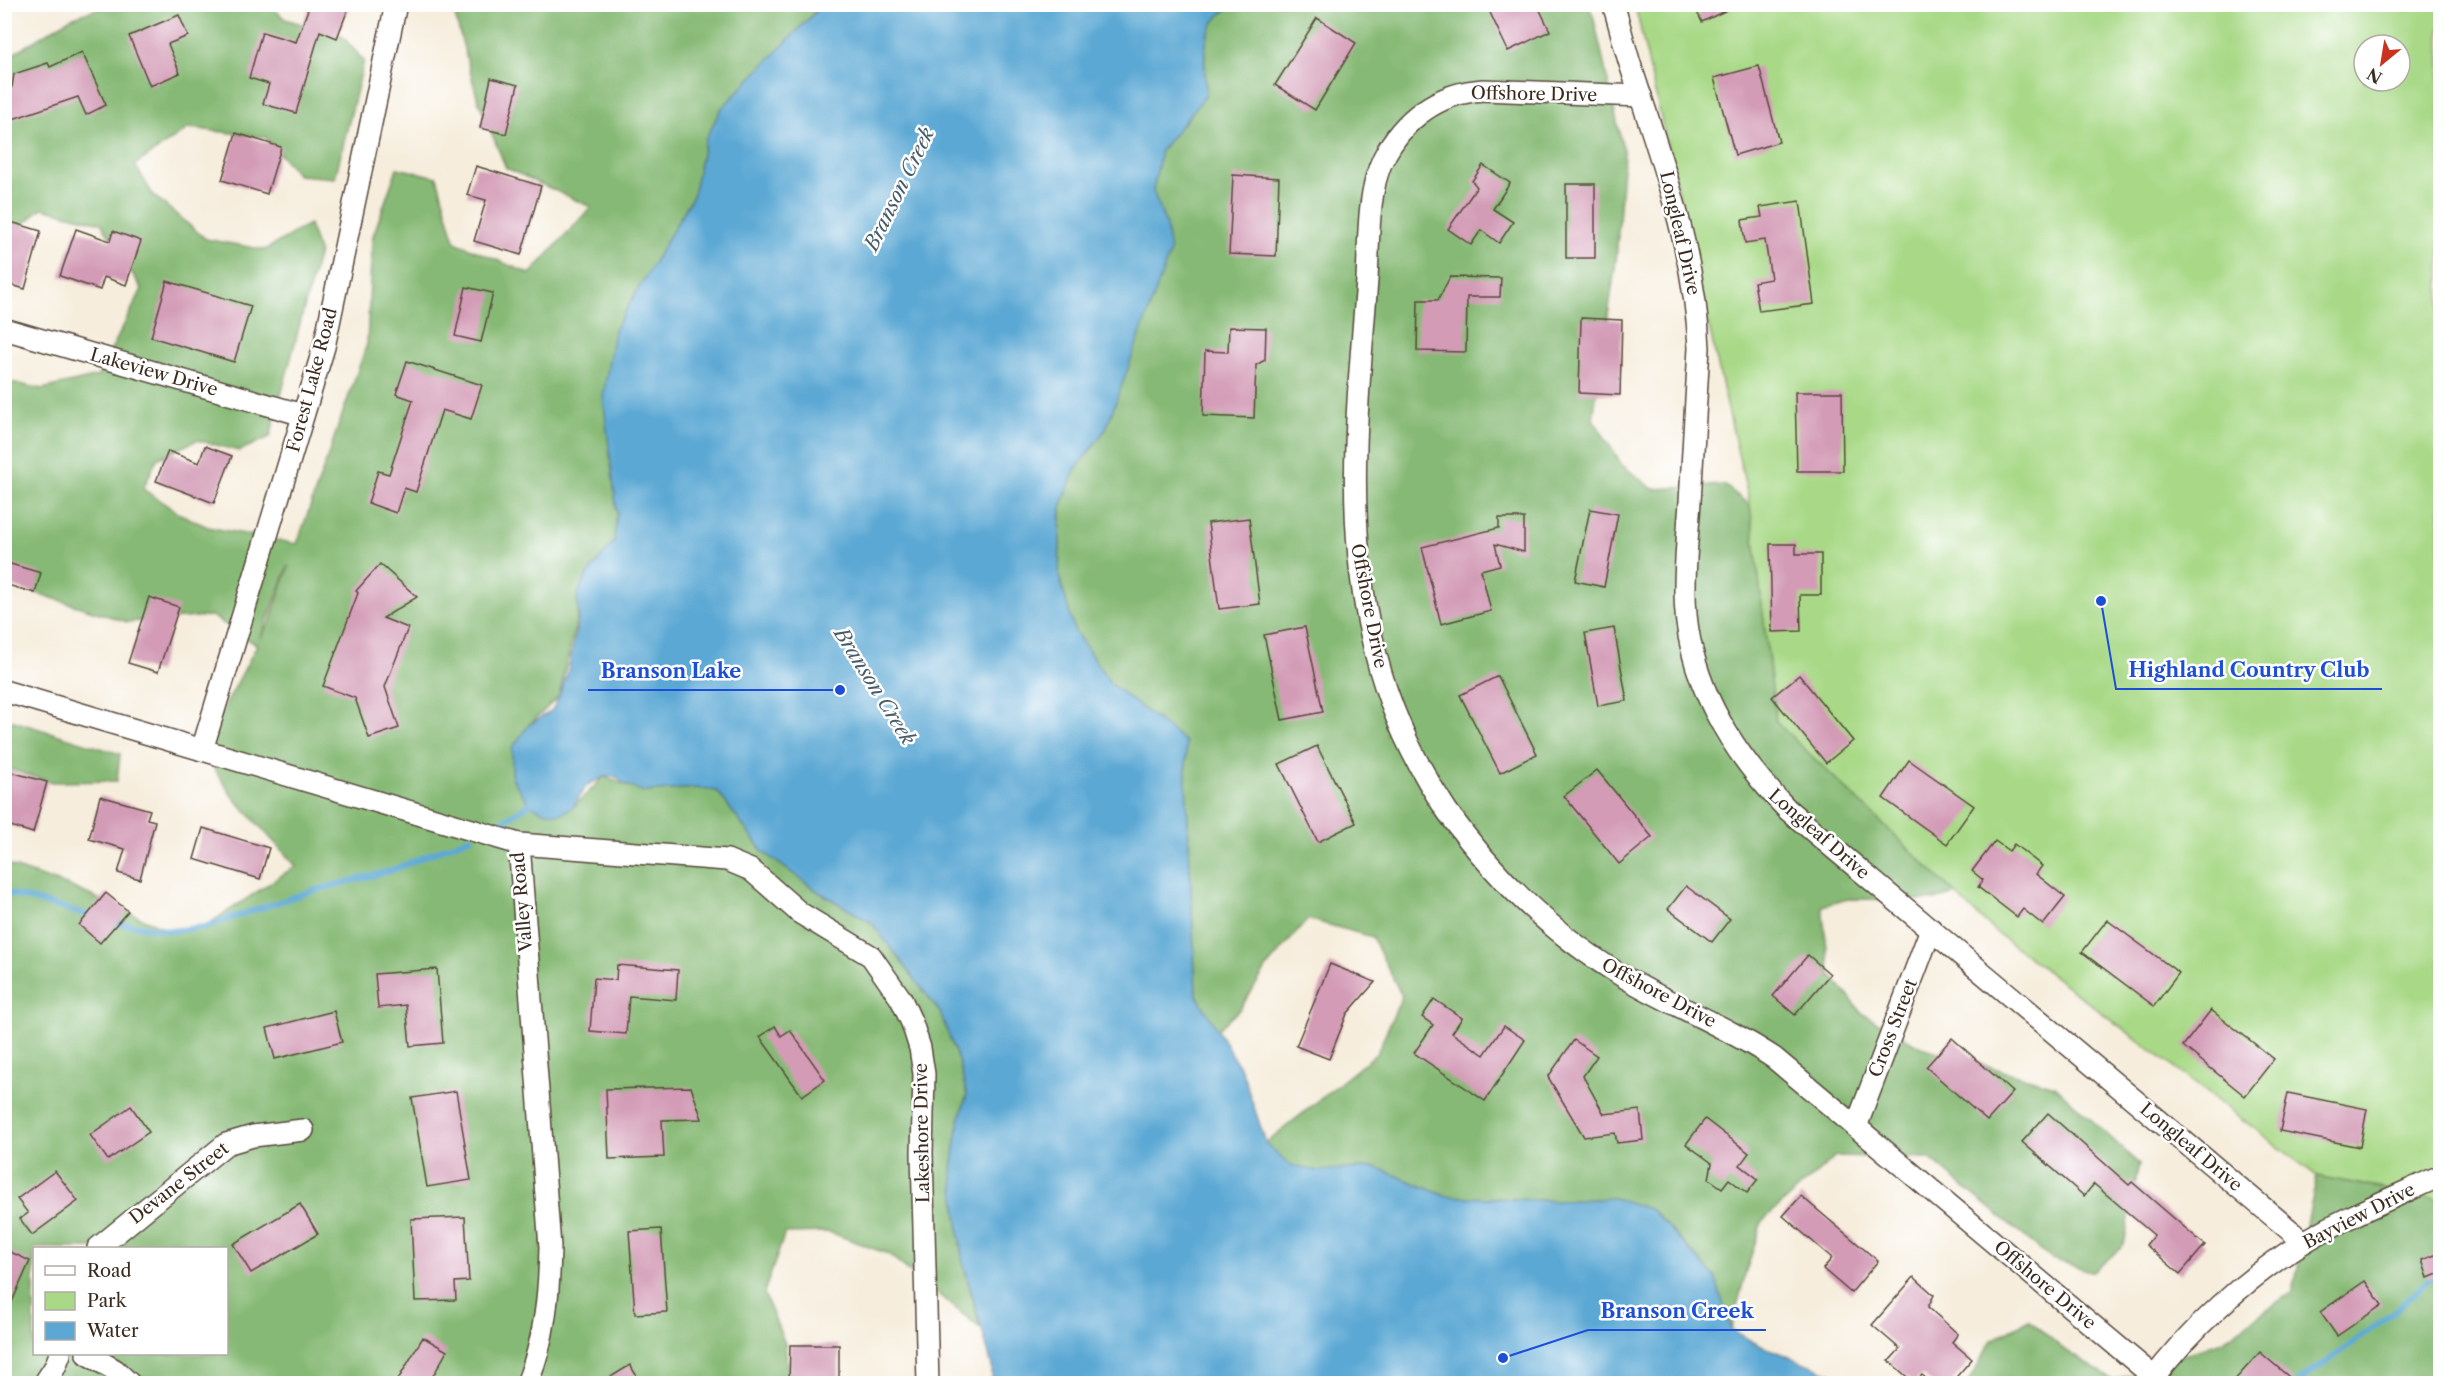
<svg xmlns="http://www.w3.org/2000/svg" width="2445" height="1388" font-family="'Libre Caslon Text',serif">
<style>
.green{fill:#a9d987;stroke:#728252;stroke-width:1.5;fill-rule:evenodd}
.forest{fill:#86b974;stroke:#607249;stroke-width:1.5;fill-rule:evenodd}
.water{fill:#5ca8d4;stroke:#4c6979;stroke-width:1.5}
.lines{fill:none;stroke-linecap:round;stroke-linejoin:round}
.stream{stroke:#5ca8d4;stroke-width:6}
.building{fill:#d39bb6}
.street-casing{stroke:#57473a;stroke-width:24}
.street{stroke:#fff;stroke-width:21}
.labels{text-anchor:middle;stroke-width:5;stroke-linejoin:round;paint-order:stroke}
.street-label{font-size:18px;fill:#3b2a1e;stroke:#fff}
.water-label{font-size:20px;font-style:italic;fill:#485c67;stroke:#fff}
.leader{fill:none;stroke:#1d4ed8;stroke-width:2}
.callout-dot{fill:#1d4ed8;stroke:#fff;stroke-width:2}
.callout-label{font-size:20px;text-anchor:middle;font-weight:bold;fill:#1d4ed8;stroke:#fff;stroke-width:5;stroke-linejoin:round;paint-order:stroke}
</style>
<rect width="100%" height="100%" fill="#fff"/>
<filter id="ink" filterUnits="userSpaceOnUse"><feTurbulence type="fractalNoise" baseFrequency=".0167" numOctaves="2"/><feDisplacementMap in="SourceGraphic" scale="12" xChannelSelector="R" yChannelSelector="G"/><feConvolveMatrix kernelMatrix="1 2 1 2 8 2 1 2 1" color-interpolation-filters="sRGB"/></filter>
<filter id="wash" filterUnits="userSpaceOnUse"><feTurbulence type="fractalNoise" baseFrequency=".008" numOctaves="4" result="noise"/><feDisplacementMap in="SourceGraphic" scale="24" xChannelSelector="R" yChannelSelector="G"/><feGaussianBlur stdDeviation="1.35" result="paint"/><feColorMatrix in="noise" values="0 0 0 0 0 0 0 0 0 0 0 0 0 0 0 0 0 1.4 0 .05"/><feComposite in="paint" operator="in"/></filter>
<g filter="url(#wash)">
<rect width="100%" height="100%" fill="#f6eddc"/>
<!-- green -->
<path class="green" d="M1635,5H2440V1200L2317,1176L1993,930L1776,722L1750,505ZM2364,45H2400V81H2364Z"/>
<!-- forest -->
<g class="forest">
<path d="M1236,4L1588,5L1593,15L1624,153L1616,261L1593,419L1622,465L1653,489L1724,485L1750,505L1776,722L1956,894L1935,900L1848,899L1822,906L1830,974L1863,1014L1921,1047L2055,1086L2139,1164L2124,1245L2093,1272L2052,1259L1929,1158L1836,1156L1762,1221L1745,1275L1731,1330L1715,1277L1652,1210L1614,1198L1557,1201L1445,1196L1376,1167L1318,1171L1289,1165L1266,1143L1377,1053L1402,996L1372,937L1308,919L1267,967L1240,1009L1217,1030L1196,994L1186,781V742L1111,684L1074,630L1059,575L1061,507L1075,470L1106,429L1166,225L1153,191L1161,150L1206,95C1205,60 1197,21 1236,4Z"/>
<path d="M108,5H270L285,19L342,36L364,61L335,178L298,175L265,137L189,128L135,165L153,195L206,239L265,250L309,224L319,252L270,437L239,451L197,440L157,459L143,489L180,514L208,527L297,544L367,344L372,239L397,168L437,177L455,242L530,274L591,207L506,168L478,100L452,5H819L693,196L614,330L617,513L614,542L587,575L559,696L528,726L572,808L604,777L644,792L696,788L717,791L763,852L819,892L872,923L940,1012L959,1063L967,1095L959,1120L952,1170L962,1258L980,1328L888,1254L829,1232L785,1233L764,1293L785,1344L789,1383H5L4,966L10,961L5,957V864L69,886L171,931L204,927L296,866L232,796L202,750L257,645L212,616L127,622L5,583V381L42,389L98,376L142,289L101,223L42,208L5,241V59L71,18ZM289,566L270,621L260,639L288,567ZM34,1248H226V1354H34Z"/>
<path d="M4,718L120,754L117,781L52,782L5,768Z"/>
<path d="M2317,1176L2440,1200V1383L1967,1384L1992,1340L2029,1320L2062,1348L2114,1381L2222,1341L2293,1291Z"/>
</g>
<!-- water -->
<path class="water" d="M819,5H1236C1197,21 1205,60 1206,95L1161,150L1153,191L1166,225L1170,252L1106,429L1075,470L1061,507L1059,575L1074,630L1111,684L1186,742V781L1196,994L1242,1071L1266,1143L1290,1165L1318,1171L1376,1167L1445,1196L1557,1201L1614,1198L1652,1210L1715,1277L1731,1330L1759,1345L1856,1383H992V1366L962,1258L952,1170L959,1120L967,1095L959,1063L940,1012L872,923L819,892L763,852L717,791L696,788L644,792L624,784L616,777H604L587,785L572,808L560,814L542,811L529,804L512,778V748L528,726L552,710L559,696L568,671L579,615L577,596L587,575L614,542L617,513L603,397L614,330L693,196L705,140L721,109L816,11Z"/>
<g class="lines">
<!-- stream -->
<g class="stream">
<path d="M492,828L536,800"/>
<path d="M4,892L95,917"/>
<path d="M110,922L171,931L204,927L312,891L390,871L471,837"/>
<path d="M2296,1384C2311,1370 2323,1365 2338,1354C2374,1327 2411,1301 2440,1267"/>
</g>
</g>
<g id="blocks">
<!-- building -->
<g class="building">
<path d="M310,4H350L337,38L320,31L296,113L263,104L269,84L249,78L262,32L296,42Z"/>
<path d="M1486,4H1537L1550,31L1508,51Z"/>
<path d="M1693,4H1739L1702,22Z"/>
<path d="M179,15L188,36L168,44L180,73L150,86L129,36Z"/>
<path d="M1317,18L1356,43L1315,110L1275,85Z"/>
<path d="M82,52L106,105L86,115L78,97L4,122V90L12,87L14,74L48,63L50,67Z"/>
<path d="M1759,66L1779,142L1735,155L1714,78Z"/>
<path d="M491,78L518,85L506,134L480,128Z"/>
<path d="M236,133L281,147L267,194L222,180Z"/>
<path d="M1483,165L1510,183L1493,209L1513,222L1499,243L1481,230L1471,245L1448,229L1477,187L1472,181Z"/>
<path d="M476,166L541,186L521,255L474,241L486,200L467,195Z"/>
<path d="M1233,175L1279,178L1276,256L1229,254Z"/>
<rect x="1566" y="184" width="29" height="74"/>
<path d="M1800,201L1814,304L1759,311L1754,282L1771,279L1765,240L1745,243L1742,220L1762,217L1760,207Z"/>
<path d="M4,220L41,231L25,289L4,283Z"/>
<path d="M76,229L110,241L113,231L141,241L126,285L104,277L100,290L60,276Z"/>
<path d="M1450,277L1501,278L1500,297H1467L1466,352L1417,351L1418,300H1438Z"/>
<path d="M167,281L251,306L234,362L151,337Z"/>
<path d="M466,287L493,293L481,342L455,336Z"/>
<path d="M1581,318L1622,320L1620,395L1579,393Z"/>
<path d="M1229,327L1266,328L1265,360L1256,365L1254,418L1203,416L1205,351L1228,352Z"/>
<path d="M407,361L482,385L471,419L442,410L416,492L404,488L396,513L368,503L378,471L389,474L413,400L396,394Z"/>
<path d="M1795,392H1842L1843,471H1797Z"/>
<path d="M205,446L232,456L214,503L156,481L168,451L199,463Z"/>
<path d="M1590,509L1618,514L1604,587L1575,581Z"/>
<path d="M1249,518L1260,604L1219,609L1208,523Z"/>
<path d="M1499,518H1524V552L1495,544L1500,565L1481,570L1491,611L1441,624L1422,547L1499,528Z"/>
<path d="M1770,544H1796V554H1821V595H1800L1801,631L1772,632Z"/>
<path d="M4,562L41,573L35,593L4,584Z"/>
<path d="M380,564L417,597L383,618L408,628L385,687L399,728L369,738L355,698L323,686L358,593L356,591Z"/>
<path d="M149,597L179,607L158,672L128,663Z"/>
<path d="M1305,627L1323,712L1282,720L1264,635Z"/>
<path d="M1614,628L1627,701L1598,706L1585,633Z"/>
<path d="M1799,675L1853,741L1826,763L1772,697Z"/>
<path d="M1498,676L1537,754L1500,773L1460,695Z"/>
<path d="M1317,746L1356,823L1318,842L1279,764Z"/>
<path d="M1909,760L1974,806L1947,844L1883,798Z"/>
<path d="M4,770L47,782L33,833L4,824Z"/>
<path d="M1597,770L1652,837L1619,864L1564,796Z"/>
<path d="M100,796L150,810L147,819L155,821L140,879L118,873L125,849L89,839Z"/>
<path d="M203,828L269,848L260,879L194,859Z"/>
<path d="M1995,841L2009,851L2014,844L2042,866L2036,874L2065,897L2043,925L2023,909L2017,917L1978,887L1983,880L1972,871Z"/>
<path d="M1686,886L1730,919L1712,942L1668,909Z"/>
<path d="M106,893L128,911L100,943L79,925Z"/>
<path d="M2107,920L2179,973L2154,1006L2082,952Z"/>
<path d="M1808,955L1830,974L1795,1015L1773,996Z"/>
<path d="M1330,964L1375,982L1347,1014L1329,1059L1296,1046Z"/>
<path d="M617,965L678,970L676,1000L629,996L626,1034L590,1031L594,978L616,980Z"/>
<path d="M437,969L443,1043L410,1046L406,1005L378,1008L375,974Z"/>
<path d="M1434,999L1462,1018L1452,1033L1484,1055L1504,1026L1525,1040L1485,1101L1414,1053L1433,1025L1422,1017Z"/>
<path d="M2211,1010L2274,1059L2245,1096L2183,1046Z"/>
<path d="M334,1011L342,1042L275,1059L267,1028Z"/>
<path d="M775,1026L781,1036L790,1030L825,1080L802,1096L760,1037Z"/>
<path d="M1952,1038L2013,1092L1987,1121L1926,1067Z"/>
<path d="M1574,1040L1597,1056L1583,1076L1604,1114L1640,1110L1643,1140L1617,1143L1615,1133L1584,1137L1548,1077Z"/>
<path d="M691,1087L702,1119L662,1120L664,1157L609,1159L606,1089Z"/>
<path d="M456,1091L471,1180L427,1187L412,1098Z"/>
<path d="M2288,1093L2367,1109L2360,1147L2280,1131Z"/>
<path d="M131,1106L149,1132L108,1160L90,1135Z"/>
<path d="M2048,1113L2129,1185L2132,1182L2205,1245L2180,1274L2146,1245L2154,1235L2094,1184L2084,1196L2022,1142Z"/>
<path d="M1705,1119L1749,1153L1740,1165L1758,1179L1747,1193L1729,1179L1722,1188L1709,1179L1712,1163L1686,1144Z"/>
<path d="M55,1171L78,1201L32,1235L20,1219L28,1213L17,1199Z"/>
<path d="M1801,1196L1878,1261L1851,1293L1823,1269L1832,1258L1783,1216Z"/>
<path d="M300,1204L318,1234L251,1273L233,1244Z"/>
<path d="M465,1217L469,1281L455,1282L456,1300L415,1301L411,1219Z"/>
<path d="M661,1229L667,1312L635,1314L629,1231Z"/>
<path d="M4,1249L30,1261L4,1320Z"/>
<path d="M2440,1253V1273L2428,1278L2422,1260Z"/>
<path d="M1914,1277L1934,1295L1928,1307L1958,1334L1952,1342L1972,1359L1951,1383H1932L1922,1375L1914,1383L1889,1361L1900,1349L1872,1325Z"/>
<path d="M2365,1281L2382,1305L2337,1336L2320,1312Z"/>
<path d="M423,1337L447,1351L429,1383H396Z"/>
<path d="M790,1345H839V1383H789Z"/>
<path d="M2260,1352L2296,1383H2232Z"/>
<path d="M630,1365L641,1383H601Z"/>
</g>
</g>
</g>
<g filter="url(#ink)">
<use href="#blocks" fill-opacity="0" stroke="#57473a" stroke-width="1.5"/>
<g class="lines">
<defs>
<g id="street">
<path d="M1613,4C1620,25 1624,46 1631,67C1661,159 1695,250 1699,348C1696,399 1693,451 1690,502C1688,531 1685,560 1685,589C1684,675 1729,750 1788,810L2304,1242"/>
<path d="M1641,96L1483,90C1438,93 1403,119 1383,159C1367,192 1369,243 1367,280C1358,400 1344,519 1372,638C1385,699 1412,759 1447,811C1494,877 1554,935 1624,977C1673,1006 1726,1026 1774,1058L2154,1377"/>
<path d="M4,329L303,415"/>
<path d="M4,691L519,844L727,860L751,870L800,913L871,956L901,999L912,1023L920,1048L924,1074L922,1153L928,1384"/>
<path d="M202,750L324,347L396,4"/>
<path d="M519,844L550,1247C549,1295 545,1339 527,1384"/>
<path d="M1856,1127L1931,929"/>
<path d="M98,1248L226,1144L253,1136L303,1130"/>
<path d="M87,1354L115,1370L130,1384"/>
<path d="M44,1384L55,1367L60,1354"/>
<path d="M2149,1384C2191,1328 2246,1278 2304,1242C2347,1216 2395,1197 2440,1176"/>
</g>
</defs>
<!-- street casing -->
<use href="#street" class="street-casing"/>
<!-- street -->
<use href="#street" class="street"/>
</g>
</g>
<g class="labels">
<!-- street labels -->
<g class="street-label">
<text transform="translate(1534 94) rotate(1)" y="6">Offshore Drive</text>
<text transform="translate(1680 233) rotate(77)" y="6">Longleaf Drive</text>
<text transform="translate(154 372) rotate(16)" y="6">Lakeview Drive</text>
<text transform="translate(312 380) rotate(-75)" y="6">Forest Lake Road</text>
<text transform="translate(1369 606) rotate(79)" y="6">Offshore Drive</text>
<text transform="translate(1819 834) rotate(41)" y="6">Longleaf Drive</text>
<text transform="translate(522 902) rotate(-95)" y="6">Valley Road</text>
<text transform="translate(1659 993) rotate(28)" y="6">Offshore Drive</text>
<text transform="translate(1893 1028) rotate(-69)" y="6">Cross Street</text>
<text transform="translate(922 1133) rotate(-91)" y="6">Lakeshore Drive</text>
<text transform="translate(2191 1147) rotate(40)" y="6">Longleaf Drive</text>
<text transform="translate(179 1183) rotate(-38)" y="6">Devane Street</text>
<text transform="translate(2359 1216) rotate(-27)" y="6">Bayview Drive</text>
<text transform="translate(2045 1285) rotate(40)" y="6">Offshore Drive</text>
</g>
<!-- water labels -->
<g class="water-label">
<text transform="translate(899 189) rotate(-64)" y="7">Branson Creek</text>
<text transform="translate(875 686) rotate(58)" y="7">Branson Creek</text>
</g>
</g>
<!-- callouts -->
<path class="leader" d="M2101 601L2116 689H2382M840 690L753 690H588M1503 1358L1588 1330H1766"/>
<g class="callout-dot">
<circle cx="2101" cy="601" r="6"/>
<circle cx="840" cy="690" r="6"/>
<circle cx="1503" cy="1358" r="6"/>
</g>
<g class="callout-label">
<text x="2249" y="677">Highland Country Club</text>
<text x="671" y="678">Branson Lake</text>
<text x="1677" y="1318">Branson Creek</text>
</g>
<!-- margin -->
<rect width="2445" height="1388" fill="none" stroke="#fff" stroke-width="24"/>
<!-- legend -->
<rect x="33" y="1247" width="195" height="108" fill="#ffffff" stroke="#b1aaa5" stroke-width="1.5"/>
<rect x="45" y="1266" width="30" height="9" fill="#ffffff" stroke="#b1aaa5" stroke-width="1.5"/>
<text x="87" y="1277" font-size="18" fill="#3b2a1e">Road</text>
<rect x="45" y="1292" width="30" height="18" fill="#a9d987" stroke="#b1aaa5" stroke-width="1.5"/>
<text x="87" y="1307" font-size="18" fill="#3b2a1e">Park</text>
<rect x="45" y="1322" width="30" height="18" fill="#5ca8d4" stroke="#b1aaa5" stroke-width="1.5"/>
<text x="87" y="1337" font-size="18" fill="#3b2a1e">Water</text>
<!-- north arrow -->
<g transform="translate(2382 63) rotate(210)"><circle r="28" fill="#ffffff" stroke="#b1aaa5" stroke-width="1.5"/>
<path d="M0-4.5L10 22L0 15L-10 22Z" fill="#c8321e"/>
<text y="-9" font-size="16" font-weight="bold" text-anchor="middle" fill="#3b2a1e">N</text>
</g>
</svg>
